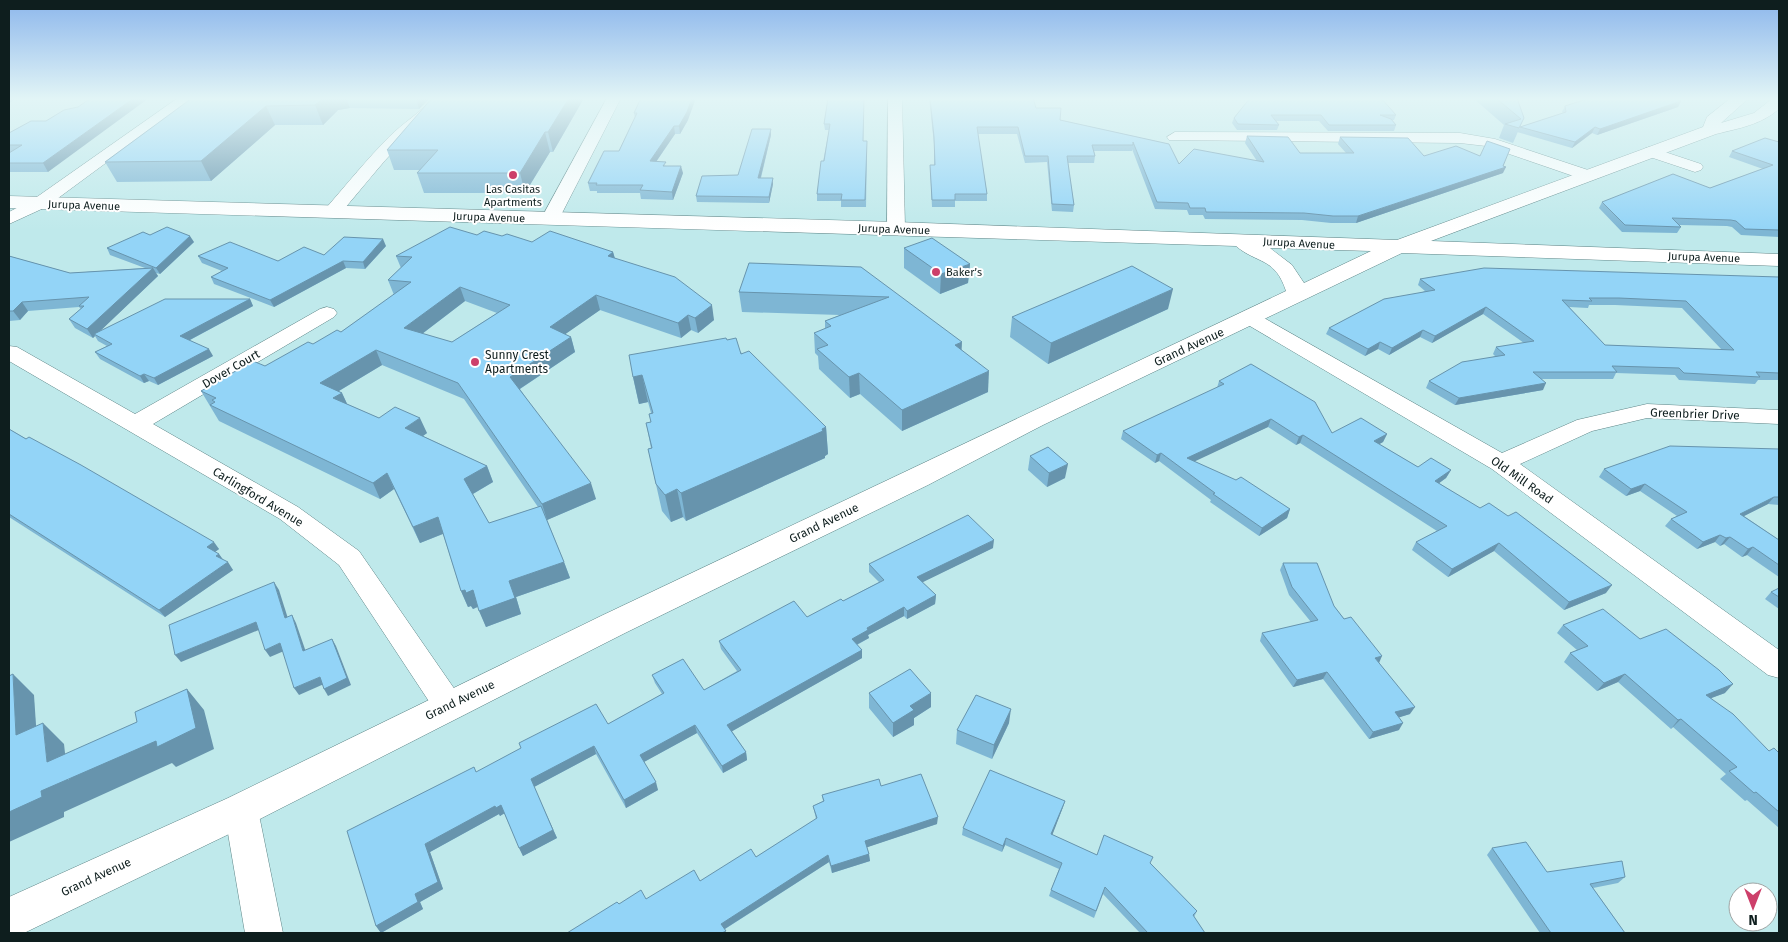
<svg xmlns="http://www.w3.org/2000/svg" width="1788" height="942" font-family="'Fira Sans',sans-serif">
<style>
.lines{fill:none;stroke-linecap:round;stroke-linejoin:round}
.street-casing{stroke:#5e8587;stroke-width:1}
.secondary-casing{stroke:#5e8587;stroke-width:1}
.street{fill:#fff;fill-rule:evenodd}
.secondary{fill:#fff;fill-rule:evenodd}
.wall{fill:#7eb6d4;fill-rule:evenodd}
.shaded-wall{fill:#6794ad}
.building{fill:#93d4f7;stroke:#6794ad;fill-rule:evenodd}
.poi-dot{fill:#cd3f6a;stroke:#fff;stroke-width:2}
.labels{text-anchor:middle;stroke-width:4;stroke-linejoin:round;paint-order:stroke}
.far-poi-label{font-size:11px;fill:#0e1e1e;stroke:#fff}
.far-street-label{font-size:11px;fill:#0e1e1e;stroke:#fff}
.street-label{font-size:12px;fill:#0e1e1e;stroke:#fff}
.poi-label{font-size:12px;fill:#0e1e1e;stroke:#fff;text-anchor:start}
</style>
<rect width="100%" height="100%" fill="#bfe9eb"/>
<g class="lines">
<defs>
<g id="street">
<path d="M178,98H194L46,207L9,224V212L34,199Z"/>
<path d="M433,98H448C434,119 417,126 401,143C379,166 360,191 339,215H327L324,211L327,207C347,184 367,159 389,137C404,122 419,114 433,98Z"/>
<path d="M607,98H621L559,219L556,223H544L541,219Z"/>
<path d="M888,98H902L905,228L902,232H890L887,228Z"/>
<path d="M1175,132L1460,133L1495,139L1591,171L1593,175L1591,179L1585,180L1486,146L1460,143L1169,140L1167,137Z"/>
<path d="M1650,147L1701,164L1703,167L1701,170L1695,172L1644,155L1642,152L1644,149Z"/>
<path d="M327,307L334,309L337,313L334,317L153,424L298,507L359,551L460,697L465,706L460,715L449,719L438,715L339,565L280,519L9,361V346L17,347L135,414L320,309Z"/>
<path d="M1250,312L1257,314L1502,453L1577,420L1647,404L1779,410V424L1647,418L1592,431L1520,464L1779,650V678L1768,675L1492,469L1243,322L1240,318L1243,314Z"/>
<path d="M241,794L253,799L258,810L283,933H245L224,810L229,799Z"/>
</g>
<path id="secondary" d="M1731,98H1749L1721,123L1754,113L1773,98H1779V109C1760,125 1740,128 1716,134L1431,241L1779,254V266L1402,253L1043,425L928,485L625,633L254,822L24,933H9V897L228,798L603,615L1286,291C1275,257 1257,264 1236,246L9,208V196L896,222L1397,240L1703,127L1707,117ZM1270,248L1371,251L1304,283L1292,265Z"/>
</defs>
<!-- street casing -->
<use href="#street" class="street-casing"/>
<!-- secondary casing -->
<use href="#secondary" class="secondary-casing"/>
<!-- street -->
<use href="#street" class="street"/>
<!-- secondary -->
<use href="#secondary" class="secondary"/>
</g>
<!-- wall -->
<g class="wall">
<path d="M192,98H430L419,109L350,108L338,110L323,125H275L211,181L117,182L105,162Z"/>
<path d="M432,98H584L553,152H550L525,193H424L417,173L420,170H394L387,150Z"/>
<path d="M828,98L867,147L866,207H841V201H817V194L829,130H825L824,124Z"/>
<path d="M929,98H1033L1036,108L1060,120L1169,144L1179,164L1257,161L1245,143L1247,136L1300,153H1346L1338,144L1340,137L1424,156L1503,166V173L1356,223H1331L1302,220L1205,219L1203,215H1189L1187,210L1155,209L1132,149V151H1094L1095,156L1094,163H1068L1074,205L1073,212L1052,211L1047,162L1025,163L1017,134H978L987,194V201H955V207H932L930,165H934V144Z"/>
<path d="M1250,98L1396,115L1394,120H1392L1396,125L1394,131H1328L1319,121H1276L1279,125L1277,130H1237L1232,123L1234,118Z"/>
<path d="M1473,98H1517L1524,118L1513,143L1499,138L1504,125Z"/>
<path d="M1681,101L1678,107L1597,135L1592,133L1572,148L1517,132L1520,127L1563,113L1562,112L1565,106Z"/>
<path d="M78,107L48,172H9V133L46,121Z"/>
<path d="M634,113L688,120L680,134H675L656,162L683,173L673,200L641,199L640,193H597V191H590L588,183L619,151L635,118Z"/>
<path d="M771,129V135L761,178L773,184L769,203L697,202L696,196L738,175Z"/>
<path d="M1779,142V237L1741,235L1732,227L1727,226L1679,225L1681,227L1677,233L1622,232L1599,208L1602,202L1710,188L1763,169L1729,157L1732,151Z"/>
<path d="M150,235L194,242L160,274L156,273L158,276L100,331L250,299L253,306L190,340L213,356L158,385L149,381L144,383L100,359L95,352L107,346L98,341L95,336L93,338L75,328L69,319L81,309L79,307L28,311L20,320L9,321V256L70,273L145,268L110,255L107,248Z"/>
<path d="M477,235L502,236L532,242L613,252L615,258L714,320L698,333L691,330L681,338L600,310L565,334L571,337L575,352L520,389L596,499L547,520L564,562L570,578L516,597L521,614L486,627L478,607L473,609L471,606L468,607L461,591L443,534L420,543L394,489L380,499L219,421L201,391L265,366L341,332L394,295L388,280L401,268L396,256ZM465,301L497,313L452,342L422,334ZM382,365L464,399L538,507L489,523L473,494L493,482L487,466L423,436L427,433L379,418L347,404L342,393L339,391Z"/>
<path d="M386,246L365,269L346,268L274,307L214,284L211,277L222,271L202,263L198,256L278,261L324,255Z"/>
<path d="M904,248L970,264L968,283L940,294L904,268Z"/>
<path d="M861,267L962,350L988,392L902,431L860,394L850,398L819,369L818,356L815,353L814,333L825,329V321L840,315L742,312L739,292Z"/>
<path d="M1779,277V380H1758L1755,384L1679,380L1675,375L1616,373L1613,379H1542L1543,390L1455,405L1426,388L1429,381L1495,356L1493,354L1496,347L1524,343L1483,314L1432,343L1420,337L1389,355L1378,349L1365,356L1326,334L1329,328L1425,291L1418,285L1420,279ZM1589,305H1615L1682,308L1722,350L1605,345L1569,307L1588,308Z"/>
<path d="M1168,309L1048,364L1010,337L1012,317Z"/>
<path d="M727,340L826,427L828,454L825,456V458L686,521L683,517L671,522L662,511L648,449L651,448L646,423L651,422V413L648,402L639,404L633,377Z"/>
<path d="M1219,381L1332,433L1387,434L1383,442L1379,444L1418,467L1451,470L1446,478L1439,483L1606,593L1564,610L1494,551L1448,577L1412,550L1416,542L1437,531L1300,443L1296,445L1268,427L1194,461L1290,509L1287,518L1259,536L1210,502L1211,500L1159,461L1155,463L1121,439L1123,431L1217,388Z"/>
<path d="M9,429L219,549L215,552L219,554L223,560L233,570L165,617L9,517Z"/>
<path d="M1779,449V505L1768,504L1744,516L1779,540V577L1747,555L1742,557L1724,544L1720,546L1715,542L1697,549L1665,526L1671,519L1677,516L1640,491L1626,496L1599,477L1604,469Z"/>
<path d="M1030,456L1065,478L1047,487L1028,470Z"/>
<path d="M993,548L922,582L936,595L935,604L907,619L904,616L868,635L869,638L857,645L862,650V658L732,731L746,752L747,760L723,773L697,733L644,762L658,790L626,808L596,754L534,787L557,838L523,856L504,813L500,816L499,814L430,852L443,889L420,902L423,909L381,933L376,926L477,772L608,724L662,694L655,683L652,675L704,690L737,671L721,649L719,641L807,617L843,601L879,582L869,572V564Z"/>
<path d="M1283,563L1334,606L1379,663L1410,714L1399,717V730L1369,739L1323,679L1293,687L1260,641L1262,633L1311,622L1289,595L1280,570Z"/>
<path d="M1779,588V609L1765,599L1771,592Z"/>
<path d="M1563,625L1640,639L1725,693L1711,698L1769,751L1779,753V828L1747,800L1745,801L1720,779L1726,774L1673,727L1671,729L1618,682L1597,691L1564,662L1570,653L1577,650L1557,633Z"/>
<path d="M869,693L931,707L914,718V725L893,737L869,708Z"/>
<path d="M1009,723L992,759L956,744L957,730Z"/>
<path d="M881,786L937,824L867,847L870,861L832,873L829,862L725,929L619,904L646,899L700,881L756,857L816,819L813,806L823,801L822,795Z"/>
<path d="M1065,801L1063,807L1052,835L1097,855L1150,863L1197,911L1194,917L1205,933H1140L1103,894L1094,918L1049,896L1051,890L1059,869L1005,845L1002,852L962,835L963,828Z"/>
<path d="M1492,848L1547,872L1625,877L1618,883L1593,888L1625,933H1540L1487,855Z"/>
</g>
<!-- shaded-wall -->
<g class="shaded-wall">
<path d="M9,98H17L9,103Z"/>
<path d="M134,98H149L48,172L43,163Z"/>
<path d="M324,98H346L350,108L338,110L323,125L315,105Z"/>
<path d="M416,98H430L419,109Z"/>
<path d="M569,98H584L553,152L548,132Z"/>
<path d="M692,98H696L688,120L680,134L679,126Z"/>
<path d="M1681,101L1678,107L1597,135L1600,129Z"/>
<path d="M266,106L275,125L211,181L201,161Z"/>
<path d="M674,126L675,134L651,169L650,161Z"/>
<path d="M1595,127L1592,133L1572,148L1575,142Z"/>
<path d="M771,129V135L759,184L758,178Z"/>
<path d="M545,132L550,152L525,193L520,173Z"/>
<path d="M681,166L683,173L673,200L672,192Z"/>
<path d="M1506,167L1503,173L1356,223L1358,216Z"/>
<path d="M773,178V184L769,203V197Z"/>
<path d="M190,236L194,242L160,274L156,268Z"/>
<path d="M383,239L386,246L365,269L363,262Z"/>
<path d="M613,252L617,267L608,256Z"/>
<path d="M343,261L346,268L274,307L270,300Z"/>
<path d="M970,264L968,283L940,294L941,274Z"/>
<path d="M153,268L158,276L96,335L94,334L95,336L93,338L87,329Z"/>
<path d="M460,287L465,301L410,343L404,328Z"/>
<path d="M1173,289L1168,309L1048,364L1051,343Z"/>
<path d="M596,295L600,310L554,342L550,327Z"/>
<path d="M250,299L253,306L184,343L180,336Z"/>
<path d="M22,302L28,311L20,320L13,311Z"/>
<path d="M712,305L714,320L698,333L695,318Z"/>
<path d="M1486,307L1483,314L1432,343L1435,336Z"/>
<path d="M688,315L691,330L681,338L678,323Z"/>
<path d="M1423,330L1420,337L1389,355L1392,348Z"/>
<path d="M571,337L575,352L515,392L510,377Z"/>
<path d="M962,342L961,362L955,345Z"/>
<path d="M1380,342L1378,349L1365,356L1368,349Z"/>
<path d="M209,349L213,356L158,385L154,378Z"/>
<path d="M376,350L382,365L327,398L320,383Z"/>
<path d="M989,371L988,392L902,431V410Z"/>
<path d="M859,373L860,394L850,398L849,377Z"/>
<path d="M144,374L149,381L144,383L140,376Z"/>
<path d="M642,375L648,402L639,404L633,377Z"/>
<path d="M1546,383L1543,390L1455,405L1459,398Z"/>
<path d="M342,393L349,408L333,398Z"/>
<path d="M420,418L427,433L412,444L405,428Z"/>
<path d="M1271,419L1268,427L1185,466L1187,458Z"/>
<path d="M826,427L828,454L825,456V458L686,521L681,493Z"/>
<path d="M1387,434L1383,442L1371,449L1374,441Z"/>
<path d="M1303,435L1300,443L1296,445L1299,437Z"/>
<path d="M1161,453L1159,461L1155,463L1157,455Z"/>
<path d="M1068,464L1065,478L1047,487L1049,473Z"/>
<path d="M487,466L493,482L471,495L464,479Z"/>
<path d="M1451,470L1446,478L1431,489L1435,481Z"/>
<path d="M387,473L394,489L380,499L373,483Z"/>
<path d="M591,483L596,499L547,520L542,504Z"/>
<path d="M1645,484L1640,491L1626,496L1631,489Z"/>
<path d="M677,489L683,517L671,522L665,495Z"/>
<path d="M1774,497L1768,504L1734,521L1740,514Z"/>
<path d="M1290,509L1287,518L1259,536L1262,528Z"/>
<path d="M438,517L445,533L420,543L413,527Z"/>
<path d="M1720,535L1715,542L1697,549L1703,542Z"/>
<path d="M1730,537L1724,544L1720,546L1726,538Z"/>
<path d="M994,540L993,548L917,585V577Z"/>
<path d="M214,542L219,549L212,554L207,547Z"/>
<path d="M1499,543L1494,551L1448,577L1452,569Z"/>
<path d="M1753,547L1747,555L1742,557L1748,549Z"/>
<path d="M219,554L224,561L216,556Z"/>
<path d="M228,562L233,570L165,617L159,610Z"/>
<path d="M564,562L570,578L516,597L521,614L486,627L479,611L509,581Z"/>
<path d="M274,582L279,590L290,625L285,618Z"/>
<path d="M1612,585L1606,593L1564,610L1569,602Z"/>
<path d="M465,590H473L479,606L473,609L471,606L468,607L461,591Z"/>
<path d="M936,595L935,604L907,619V611Z"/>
<path d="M904,607V616L868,635L869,638L852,647V639L867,628Z"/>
<path d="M292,615L296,623L308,658L303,651Z"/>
<path d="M256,622L261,629L181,662L175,655Z"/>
<path d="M332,639L336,646L351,685L328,696L324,689Z"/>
<path d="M280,643L284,651L270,657L265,650Z"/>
<path d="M862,650V658L729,733L727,725Z"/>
<path d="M1382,656L1379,663L1375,658Z"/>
<path d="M1327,672L1323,679L1293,687L1297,680Z"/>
<path d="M13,674L34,695L38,755L16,735Z"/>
<path d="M1625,674L1618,682L1597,691L1604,683Z"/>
<path d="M320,677L324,684L299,695L294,688Z"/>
<path d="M1733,684L1725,693L1698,703L1706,695Z"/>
<path d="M187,689L204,710L214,749L176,767L172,763L64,812V817L9,842V812L41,791L47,762L43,723L64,744L68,780Z"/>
<path d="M931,693V707L914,718V725L893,737V723L910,706Z"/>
<path d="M1415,707L1410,714L1391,720L1395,712Z"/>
<path d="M1011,709L1009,723L992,759L994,745Z"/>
<path d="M1681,719L1671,729L1678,720Z"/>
<path d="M1403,723L1399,730L1369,739L1373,732Z"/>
<path d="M695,725L697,733L642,763L640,755Z"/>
<path d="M594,746L596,754L534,787L557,838L523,856L519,848L531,779Z"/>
<path d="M746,752L747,760L723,773L722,766Z"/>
<path d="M656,782L658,790L626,808L624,800Z"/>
<path d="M1065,801L1063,807L1050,841L1051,834Z"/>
<path d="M501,805L505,813L500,816L499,814L430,852L443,889L420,902L423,909L381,933L376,926L425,844L495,806Z"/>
<path d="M938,817L937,824L865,848V841Z"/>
<path d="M1006,838L1005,845L1002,852L1003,846Z"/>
<path d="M869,854L870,861L832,873L831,866Z"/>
<path d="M828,855L829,862L723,930L721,924Z"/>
</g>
<!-- building -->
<g class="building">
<path d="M91,98H134L43,163H9V153L22,145H9V133L31,121H46L64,110L78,107Z"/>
<path d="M192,98H324L315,105L266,106L201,161L105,162Z"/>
<path d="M432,98H569L548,132H545L520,173H417L438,150H387Z"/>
<path d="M641,98H692L687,112L679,126H674L650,161L666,162L663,166H681L672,192L640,190L643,185H596L597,183H588L604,151H619L637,113H634Z"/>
<path d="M828,98H864L863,141H867L865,200H841L842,194H817L821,161H824L830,124H824Z"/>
<path d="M930,98H1033L1036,108H1061L1060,120L1169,144L1179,164L1194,149L1264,162L1247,136L1288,137L1300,153H1354L1340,137L1408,138L1424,156L1456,146L1480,156L1487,141L1510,149L1503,166L1506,167L1358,216H1333L1304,213L1206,212L1205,208H1190L1188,203L1157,202L1133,142V145H1092L1095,156H1067L1074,205L1052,204L1048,156H1025L1018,127H977L987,194H955V200H932L930,165H935L934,137Z"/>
<path d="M1250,98H1381L1396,115H1380L1391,119L1396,125H1329L1321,115H1271L1279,125L1238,124L1234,118Z"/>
<path d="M1496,98H1517L1524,118L1519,128L1505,124L1521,119Z"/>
<path d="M1590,98H1672L1681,101L1600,129L1595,127L1575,142L1520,127L1566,112L1565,106Z"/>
<path d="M752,129H771L758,178H773L769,197L696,196L702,176L738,175Z"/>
<path d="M1765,138L1779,142V230L1745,229L1736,221L1731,220L1672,218L1681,227L1625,225L1602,202L1673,174L1710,188L1773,165L1732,151Z"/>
<path d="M167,227L190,236L156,268L107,248L143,232L150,235Z"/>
<path d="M450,227L477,235L484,231L502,236L507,234L532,242L550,231L613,252L608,256L675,277L712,305L695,318L688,315L678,323L596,295L550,327L571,337L510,377L591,483L542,504L458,383L376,350L320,383L342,393L333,398L379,418L395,407L420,418L405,428L487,466L464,479L489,523L541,506L564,562L509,581L515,598L479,611L473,590L466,593L465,590L461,591L438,517L413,527L387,473L373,483L210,405L215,402L212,400L216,398L201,391L253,361L265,366L308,342L313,344L337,330L341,332L411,282L388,280L412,257L396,256ZM460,287L510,305L452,342L404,328Z"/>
<path d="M344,237L383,239L363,262L343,261L270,300L211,277L228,268L198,256L230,242L278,261L304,247L324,255Z"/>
<path d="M932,238L970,264L941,274L904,248Z"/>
<path d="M9,256L70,273L153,268L87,329L69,319L84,306H79L89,297L22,302L13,311H9Z"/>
<path d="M749,263L861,267L962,342L955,345L989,371L902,410L859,373L849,377L817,349L828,345L814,333L831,326L825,321L889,297L739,292Z"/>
<path d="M1132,266L1173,289L1051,343L1012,317Z"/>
<path d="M1484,268L1779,277V373L1756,372L1760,377L1684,373L1679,368L1612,366L1617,372H1533L1546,383L1459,398L1429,381L1462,362L1505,355L1496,347L1534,341L1486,307L1435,336L1423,330L1392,348L1380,342L1368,349L1329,328L1384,299L1435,290L1420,279ZM1589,298H1619L1686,301L1734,350L1605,345L1562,300L1592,301Z"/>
<path d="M165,299H250L180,336L209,349L154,378L144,374L140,376L95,352L112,344L94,334Z"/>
<path d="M726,338L727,340L736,338L741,354L749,351L826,427L822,429L823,431L681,493L677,489L665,495L656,484L648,449L652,448L646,423L651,422L649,414L653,413L642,375L633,377L629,355Z"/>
<path d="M1251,364L1315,402L1332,433L1361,418L1387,434L1374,441L1418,467L1431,458L1451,470L1435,481L1480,508L1489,503L1508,516L1516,512L1612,585L1569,602L1499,543L1452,569L1416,542L1447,526L1303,435L1299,437L1271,419L1187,458L1236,480L1241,477L1290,509L1262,528L1213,494L1215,493L1161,453L1157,455L1123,431L1224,384L1219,381Z"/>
<path d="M9,429L26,439L29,437L81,465L214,542L207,547L219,554L216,556L228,562L159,610L9,514Z"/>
<path d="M1670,446L1779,449V497H1774L1740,514L1779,540V565L1753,547L1748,549L1730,537L1726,538L1720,535L1703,542L1671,519L1687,512L1645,484L1631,489L1604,469Z"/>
<path d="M1048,447L1068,464L1049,473L1030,456Z"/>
<path d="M968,515L994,540L917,577L936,595L907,611L904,607L867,628L868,630L852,639L862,650L727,725L746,752L722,766L695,725L640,755L656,782L624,800L594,746L531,779L553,830L519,848L501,805L496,808L495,806L425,844L438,882L415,894L418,902L376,926L347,831L474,767L476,772L521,748L519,743L596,704L608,724L664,693L652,675L683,659L704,690L741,670L719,641L794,601L807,617L841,599L843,601L884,580L869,564Z"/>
<path d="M1283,563H1317L1334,606L1344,619L1351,617L1382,656L1375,658L1415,707L1395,712L1403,723L1373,732L1327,672L1297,680L1262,633L1318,620L1292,587Z"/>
<path d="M274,582L285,618L292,615L303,651L332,639L347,678L324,689L320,677L294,688L280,643L265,650L256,622L175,655L169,625Z"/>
<path d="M1779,588V597L1771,592Z"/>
<path d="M1603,609L1640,639L1666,629L1719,670L1733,684L1706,695L1733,714L1769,751L1774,748L1779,753V812L1756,792L1754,793L1729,771L1737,767L1681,719L1678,720L1625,674L1604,683L1570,653L1588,646L1563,625Z"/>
<path d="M910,669L931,693L910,706L914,710L893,723L869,693Z"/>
<path d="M13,674L16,735L43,723L47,762L137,722L135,712L187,689L196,728L157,747L156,741L41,791L42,797L9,812V676Z"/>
<path d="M976,695L1011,709L994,745L957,730Z"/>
<path d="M990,770L1065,801L1051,834L1097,855L1104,835L1153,857L1150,863L1197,911L1193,915L1205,933H1148L1105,887L1096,911L1051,890L1062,863L1006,838L1003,846L963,828Z"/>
<path d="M921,774L938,817L865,841L869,854L831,866L828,855L721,924L726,931L722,933H567L617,902L619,904L641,890L646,899L694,870L700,881L751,849L756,857L817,818L813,806L824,801L822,795L879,779L881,786Z"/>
<path d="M1526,842L1547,872L1622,861L1625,877L1590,884L1625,933H1551L1492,848Z"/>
</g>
<!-- sky -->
<linearGradient id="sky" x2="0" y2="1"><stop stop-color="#8db7ec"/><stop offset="0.43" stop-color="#e2f5f6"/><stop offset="1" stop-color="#e2f5f6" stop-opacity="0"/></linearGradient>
<rect width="1788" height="230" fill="url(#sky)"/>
<!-- markers -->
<g class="poi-dot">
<circle cx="513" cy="175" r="5"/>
<circle cx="936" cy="272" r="5"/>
<circle cx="475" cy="362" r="5"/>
</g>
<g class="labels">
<!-- far-poi labels -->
<g class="far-poi-label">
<text x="513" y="193">Las Casitas<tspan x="513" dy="13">Apartments</tspan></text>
<text x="946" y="276" text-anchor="start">Baker’s</text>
</g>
<!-- far-street labels -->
<g class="far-street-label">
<text transform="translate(84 205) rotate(2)" y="4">Jurupa Avenue</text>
<text transform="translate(489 217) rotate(2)" y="4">Jurupa Avenue</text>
<text transform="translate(894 229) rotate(2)" y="4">Jurupa Avenue</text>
<text transform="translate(1299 243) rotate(3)" y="4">Jurupa Avenue</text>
<text transform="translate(1704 257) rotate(2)" y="4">Jurupa Avenue</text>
</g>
<!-- street labels -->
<g class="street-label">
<text transform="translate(1189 347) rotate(-25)" y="4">Grand Avenue</text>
<text transform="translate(231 369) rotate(-30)" y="4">Dover Court</text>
<text transform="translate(1695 414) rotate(2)" y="4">Greenbrier Drive</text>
<text transform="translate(1522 480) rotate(35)" y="4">Old Mill Road</text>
<text transform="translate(258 497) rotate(31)" y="4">Carlingford Avenue</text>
<text transform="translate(824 523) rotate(-26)" y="4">Grand Avenue</text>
<text transform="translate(460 700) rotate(-26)" y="4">Grand Avenue</text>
<text transform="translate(96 877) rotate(-25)" y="4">Grand Avenue</text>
</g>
<!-- poi labels -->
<g class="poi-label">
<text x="485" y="359">Sunny Crest<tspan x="485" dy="14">Apartments</tspan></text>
</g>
</g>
<!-- border -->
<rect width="1788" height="942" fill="none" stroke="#0e1e1e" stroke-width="20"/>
<!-- north arrow -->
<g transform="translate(1753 907) rotate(180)"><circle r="24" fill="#ffffff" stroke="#9fa5a5"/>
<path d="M0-4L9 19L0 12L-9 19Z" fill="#cd3f6a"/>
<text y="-8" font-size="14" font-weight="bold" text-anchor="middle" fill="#0e1e1e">N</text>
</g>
</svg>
